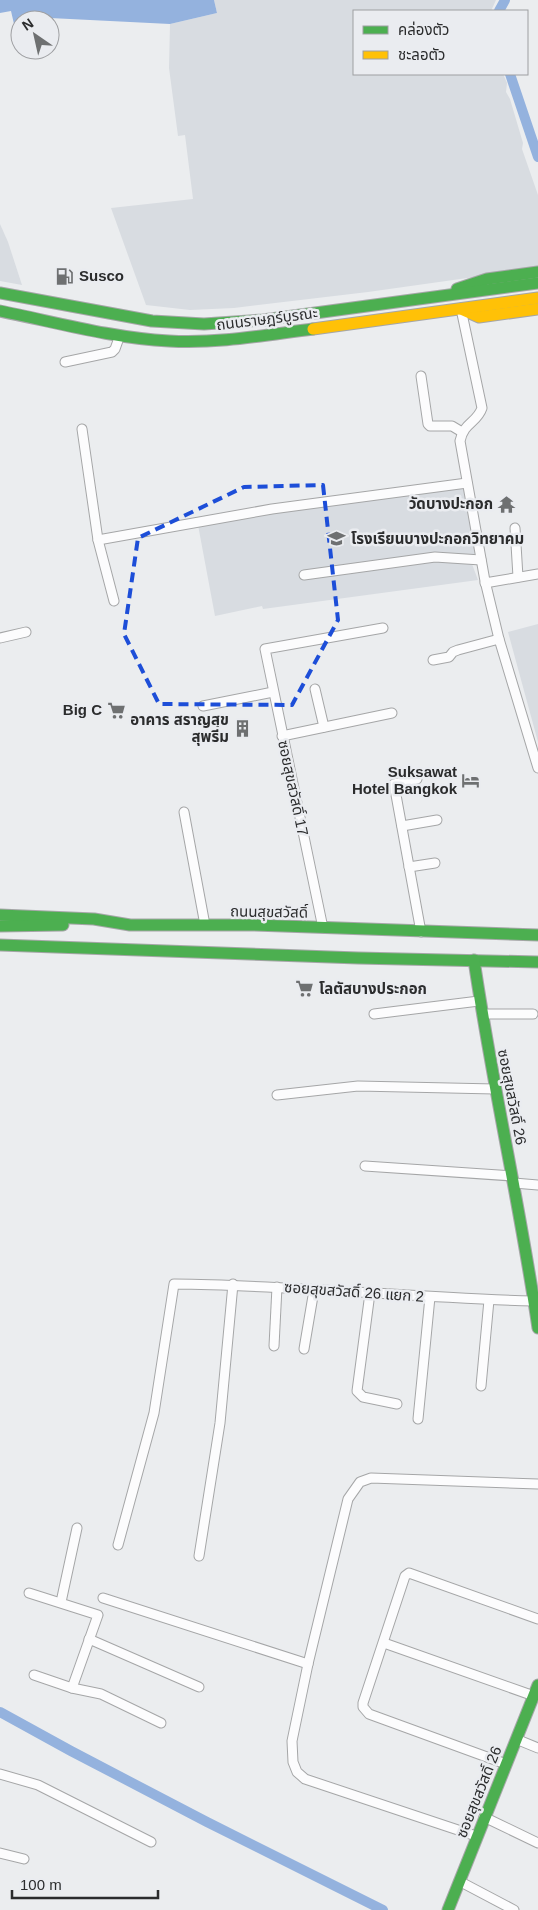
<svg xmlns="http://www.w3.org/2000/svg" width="538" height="1910" font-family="Helvetica,'Noto Sans Thai',sans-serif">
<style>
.built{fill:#d8dce1}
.water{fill:#94b2de}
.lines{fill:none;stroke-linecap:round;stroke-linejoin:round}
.canal{stroke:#94b2de;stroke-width:10}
.street-casing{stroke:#a5a6a7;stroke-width:11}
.fast-casing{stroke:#a5a6a7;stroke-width:13}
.slow-casing{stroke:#a5a6a7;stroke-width:13}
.street{stroke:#fcfcfd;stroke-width:9}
.fast{stroke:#4caf50;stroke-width:11}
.slow{stroke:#ffc107;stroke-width:11}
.marked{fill:none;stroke:#1d4ed8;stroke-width:4;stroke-dasharray:10 6;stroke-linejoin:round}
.labels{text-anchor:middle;stroke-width:5;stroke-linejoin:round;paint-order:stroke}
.poi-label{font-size:15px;font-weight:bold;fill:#2b2c2d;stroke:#eaecf0;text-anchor:end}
.street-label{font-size:15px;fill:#2b2c2d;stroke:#eaecf0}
</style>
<rect width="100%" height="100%" fill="#ebedef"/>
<!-- built -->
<g class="built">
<path d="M214,0H496L491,11H354V74H503L507,83L506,92L510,99L523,143L522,149L538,195V268L368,292L234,308L190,310L146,305L111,208L193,199L185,135L178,136L169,68L170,24L217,13Z"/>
<path d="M0,224L8,242L22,285L0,281Z"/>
<path d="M464,486L475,552L472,564L478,580L263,609L262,606L215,616L198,525L280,511Z"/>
<path d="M538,624V742L508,632Z"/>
</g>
<!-- water -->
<path class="water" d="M0,0H214L217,13L170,24L30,17V20H20V23L14,24L11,11L0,13Z"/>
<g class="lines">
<!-- canal -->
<g class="canal">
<path d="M499,11L505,0"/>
<path d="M510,74L538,157"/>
<path d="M0,1712L71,1751L207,1822L383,1910"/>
</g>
<defs>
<g id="street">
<path d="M461,309L482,408C477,423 464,422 460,441L485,581L499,639L538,768"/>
<path d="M65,362L112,352L115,349L120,335"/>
<path d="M421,376L428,424L430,426H452L462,432"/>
<path d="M82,429L98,540L114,601"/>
<path d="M515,528L518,577"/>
<path d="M98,540L272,509L467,483"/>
<path d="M304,575L435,557L481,560"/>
<path d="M485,583L538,574"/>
<path d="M0,638L26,632"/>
<path d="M433,660L449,657L453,652L458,650L499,639"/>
<path d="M315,689L324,727"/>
<path d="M203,706L273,692"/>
<path d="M282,736L392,713"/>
<path d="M417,779L394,784L421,932"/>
<path d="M184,812L205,925"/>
<path d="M402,826L437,820"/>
<path d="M409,867L435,863"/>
<path d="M323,928L265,649L383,628"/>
<path d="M374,1014L479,1001"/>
<path d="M482,1014H533"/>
<path d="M277,1095L358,1086L495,1089"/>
<path d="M365,1166L512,1176"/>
<path d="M514,1183L538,1185"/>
<path d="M370,1293L357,1391L363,1397L397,1404"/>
<path d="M274,1346L277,1287"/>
<path d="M304,1349L314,1290"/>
<path d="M481,1386L489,1300"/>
<path d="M418,1419L430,1297"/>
<path d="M118,1545L154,1413L174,1284C294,1285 414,1298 534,1301"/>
<path d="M199,1556L220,1423L233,1284"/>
<path d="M29,1593L98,1615L72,1688"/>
<path d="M103,1598L308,1664"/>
<path d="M61,1602L77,1528"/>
<path d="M89,1639L199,1687"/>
<path d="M384,1643L534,1696"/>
<path d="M34,1675L72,1688L101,1694L161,1723"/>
<path d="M516,1739L538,1748"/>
<path d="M506,1764L369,1714L363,1707V1703L405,1576L409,1573L538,1619"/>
<path d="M0,1774L38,1785L151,1842"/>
<path d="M484,1817L538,1843"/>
<path d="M476,1836L305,1779L297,1772L293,1762L292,1741L308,1664L348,1499L360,1482L371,1478L538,1484"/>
<path d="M0,1853L24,1859"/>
<path d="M459,1881L514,1910"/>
</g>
<g id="fast">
<path d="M457,289L487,279L538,272"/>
<path d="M0,293L152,321L204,324L263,320L538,283"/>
<path d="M0,311C55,322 112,338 169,341C217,344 265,335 313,329"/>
<path d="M0,915L94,919L130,925H253L538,935"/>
<path d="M0,926L63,925"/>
<path d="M0,945L358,958L538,962"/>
<path d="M474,960C492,1083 520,1205 538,1328"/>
<path d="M448,1910L538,1685"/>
</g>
<g id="slow">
<path d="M461,309L479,317L538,309"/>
<path d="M313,329L538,298"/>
</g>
</defs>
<!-- street casing -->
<use href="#street" class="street-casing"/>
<!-- fast casing -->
<use href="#fast" class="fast-casing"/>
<!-- slow casing -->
<use href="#slow" class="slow-casing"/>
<!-- street -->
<use href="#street" class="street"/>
<!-- fast -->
<use href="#fast" class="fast"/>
<!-- slow -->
<use href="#slow" class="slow"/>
</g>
<!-- marked area -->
<path class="marked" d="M323,485L338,620L292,705L159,704L124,634L138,538L244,487Z"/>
<!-- icons -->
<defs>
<symbol id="fuel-bare" viewBox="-9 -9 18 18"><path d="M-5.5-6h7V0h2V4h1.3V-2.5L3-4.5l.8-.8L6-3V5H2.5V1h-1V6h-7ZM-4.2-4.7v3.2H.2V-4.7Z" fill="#6e7071" stroke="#eaecf0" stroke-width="2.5" paint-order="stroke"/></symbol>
<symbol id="temple-bare" viewBox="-9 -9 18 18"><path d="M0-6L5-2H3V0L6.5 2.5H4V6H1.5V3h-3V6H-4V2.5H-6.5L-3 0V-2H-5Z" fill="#6e7071" stroke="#eaecf0" stroke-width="2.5" paint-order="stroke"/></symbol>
<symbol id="school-bare" viewBox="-9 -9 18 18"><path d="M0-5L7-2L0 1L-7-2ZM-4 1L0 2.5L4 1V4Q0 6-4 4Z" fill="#6e7071" stroke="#eaecf0" stroke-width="2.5" paint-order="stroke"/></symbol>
<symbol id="supermarket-bare" viewBox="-9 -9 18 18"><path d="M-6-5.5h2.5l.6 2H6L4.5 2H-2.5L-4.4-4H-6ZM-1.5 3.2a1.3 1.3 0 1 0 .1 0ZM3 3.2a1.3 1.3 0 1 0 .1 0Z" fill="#6e7071" stroke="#eaecf0" stroke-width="2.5" paint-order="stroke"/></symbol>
<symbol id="building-bare" viewBox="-9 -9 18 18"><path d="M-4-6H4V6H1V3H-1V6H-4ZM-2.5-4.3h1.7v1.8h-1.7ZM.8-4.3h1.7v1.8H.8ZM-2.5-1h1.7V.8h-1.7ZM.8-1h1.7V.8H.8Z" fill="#6e7071" stroke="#eaecf0" stroke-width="2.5" paint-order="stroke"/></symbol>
<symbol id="hotel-bare" viewBox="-9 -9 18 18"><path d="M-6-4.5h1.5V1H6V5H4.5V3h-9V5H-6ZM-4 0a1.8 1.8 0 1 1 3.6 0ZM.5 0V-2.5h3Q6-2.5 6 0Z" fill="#6e7071" stroke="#eaecf0" stroke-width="2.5" paint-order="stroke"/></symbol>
</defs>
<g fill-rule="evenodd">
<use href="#fuel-bare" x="52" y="264" width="25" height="25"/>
<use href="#temple-bare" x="494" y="492" width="25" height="25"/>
<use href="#school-bare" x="324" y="526" width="25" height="25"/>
<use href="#supermarket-bare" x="104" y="698" width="25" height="25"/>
<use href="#building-bare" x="230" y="716" width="25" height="25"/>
<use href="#hotel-bare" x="458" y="768" width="25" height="25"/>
<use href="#supermarket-bare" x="292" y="976" width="25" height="25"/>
</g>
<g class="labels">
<!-- poi labels -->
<g class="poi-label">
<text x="79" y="281" text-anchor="start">Susco</text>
<text x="493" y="509">วัดบางปะกอก</text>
<text x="351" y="544" text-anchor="start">โรงเรียนบางปะกอกวิทยาคม</text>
<text x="102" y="715">Big C</text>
<text x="229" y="725">อาคาร สราญสุข<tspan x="229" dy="17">สุพรีม</tspan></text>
<text x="457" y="777">Suksawat<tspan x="457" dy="17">Hotel Bangkok</tspan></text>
<text x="319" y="994" text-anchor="start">โลตัสบางประกอก</text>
</g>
<!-- street labels -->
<g class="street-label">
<text transform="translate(267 319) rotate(-7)" y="5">ถนนราษฎร์บูรณะ</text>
<text transform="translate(293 788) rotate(78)" y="5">ซอยสุขสวัสดิ์ 17</text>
<text transform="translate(269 912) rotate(1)" y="5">ถนนสุขสวัสดิ์</text>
<text transform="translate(512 1097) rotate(79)" y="5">ซอยสุขสวัสดิ์ 26</text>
<text transform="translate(354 1292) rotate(4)" y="5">ซอยสุขสวัสดิ์ 26 แยก 2</text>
<text transform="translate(479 1792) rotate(-68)" y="5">ซอยสุขสวัสดิ์ 26</text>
</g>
</g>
<!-- legend -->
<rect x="353" y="10" width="175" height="65" fill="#eaecf0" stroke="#9e9fa2"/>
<rect x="363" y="26" width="25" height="8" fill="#4caf50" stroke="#9e9fa2"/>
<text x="398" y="35" font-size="15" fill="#2b2c2d">คล่องตัว</text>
<rect x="363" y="51" width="25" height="8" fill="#ffc107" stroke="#9e9fa2"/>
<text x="398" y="60" font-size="15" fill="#2b2c2d">ชะลอตัว</text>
<!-- north arrow -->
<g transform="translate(35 35) rotate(326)"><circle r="24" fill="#eaecf0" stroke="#9e9fa2"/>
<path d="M0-4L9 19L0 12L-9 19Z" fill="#6e7071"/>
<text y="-8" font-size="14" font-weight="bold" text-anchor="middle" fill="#2b2c2d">N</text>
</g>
<!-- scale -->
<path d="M12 1890v8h146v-8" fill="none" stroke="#2b2c2d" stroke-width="2.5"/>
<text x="20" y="1890" font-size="15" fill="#2b2c2d" stroke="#eaecf0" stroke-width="4" paint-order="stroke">100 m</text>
</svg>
